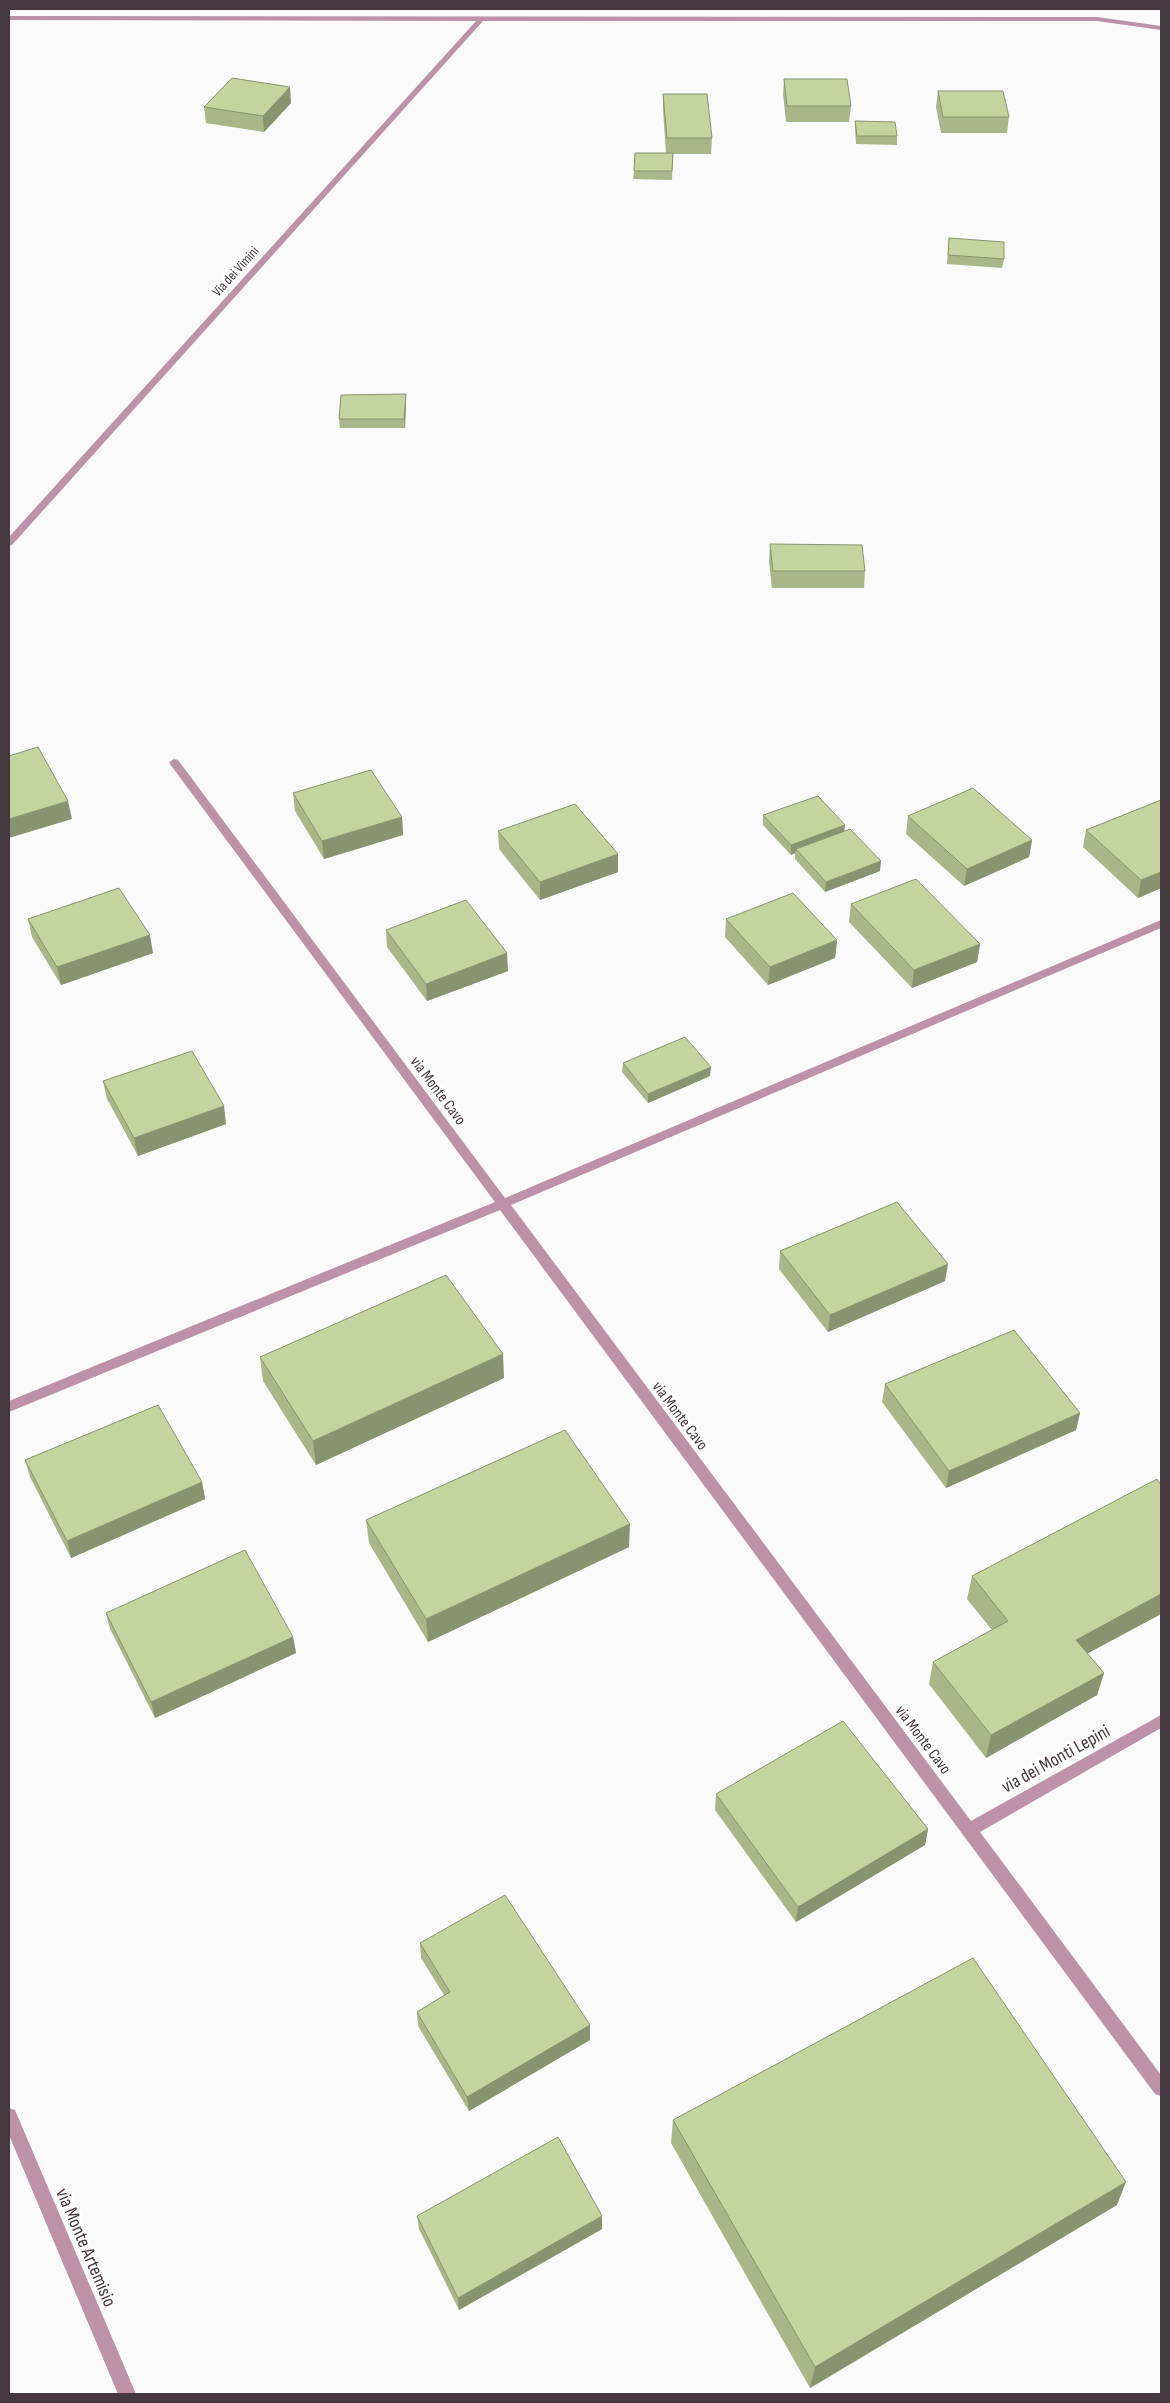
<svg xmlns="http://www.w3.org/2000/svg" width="1170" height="2403" font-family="'Sofia Sans Condensed',sans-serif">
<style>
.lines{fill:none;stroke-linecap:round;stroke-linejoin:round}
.minor{fill:#bd91a7;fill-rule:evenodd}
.wall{fill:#a8b688}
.shaded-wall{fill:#88946f}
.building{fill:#c3d49e;stroke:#88946f}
.labels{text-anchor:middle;stroke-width:4;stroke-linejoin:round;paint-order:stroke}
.far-street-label{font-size:14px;fill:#45373e;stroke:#fff}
.street-label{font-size:16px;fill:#45373e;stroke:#fff}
.near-street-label{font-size:19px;fill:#45373e;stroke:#fff}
</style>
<rect width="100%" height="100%" fill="#fafafa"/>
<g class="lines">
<!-- minor -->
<g class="minor">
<path d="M9,16L1097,17L1161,26V30L1097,21H483L12,545L9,546V537L476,21L9,20Z"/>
<path d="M174,759L178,760L505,1198L1161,920V928L511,1205L971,1821L1161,1715V1728L980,1832L1161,2075V2096L1155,2094L500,1210L9,1412V1401L495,1202L170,764L169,762Z"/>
<path d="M9,2108L15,2110L136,2394H118L9,2135Z"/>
</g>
</g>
<!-- wall -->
<g class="wall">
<path d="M784,79L851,106L849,122H786L783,94Z"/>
<path d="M938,91L1009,117L1007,133H941L936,107Z"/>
<path d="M663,94L712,138L711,154H673L672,180L633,179L634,171L666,153L663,110Z"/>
<path d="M291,103L264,132L206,123L204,107Z"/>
<path d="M855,121L897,136V145L856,144L855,130Z"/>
<path d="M949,238L1004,259L1002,268L947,264Z"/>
<path d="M406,394V403L405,428H340L339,419Z"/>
<path d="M770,544L865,571L864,588H772L769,562Z"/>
<path d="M293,793L402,817L403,835L324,859L295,811Z"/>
<path d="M1161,800V888L1138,898L1083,847L1086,830Z"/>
<path d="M763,815L845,831L880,871L825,892L795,859V853L791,855L763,825Z"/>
<path d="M908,816L1032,840L1029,857L964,886L906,834Z"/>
<path d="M498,831L618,854V872L540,900L499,849Z"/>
<path d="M851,904L980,944L977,962L912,988L849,922Z"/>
<path d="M28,919L153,953L61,985L32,937Z"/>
<path d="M726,919L837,940L835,958L768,985L725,937Z"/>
<path d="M386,930L508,971L427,1001L387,947Z"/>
<path d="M623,1063L710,1076L648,1103L622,1072Z"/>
<path d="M103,1081L226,1124L138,1156L107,1099Z"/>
<path d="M780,1251L945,1281L828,1332L779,1269Z"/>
<path d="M260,1357L504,1378L316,1465L263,1381Z"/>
<path d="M885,1384L1080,1413L1076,1430L946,1488L882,1402Z"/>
<path d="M25,1460L202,1482L205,1499L71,1558L30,1477Z"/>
<path d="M1161,1485V1614L1087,1653L1104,1673L1097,1695L986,1758L929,1684L933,1662L992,1630L967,1599L972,1576Z"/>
<path d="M366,1520L629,1547L428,1642L369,1543Z"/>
<path d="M106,1613L293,1637L296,1653L155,1718L110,1629Z"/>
<path d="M716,1794L928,1829L925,1845L796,1922L715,1810Z"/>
<path d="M420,1943L590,2025V2040L469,2111L418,2026L417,2012L444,1995L421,1958Z"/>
<path d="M673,2120L1117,2205L810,2388L671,2143Z"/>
<path d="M417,2216H602V2229L459,2310L419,2229Z"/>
</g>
<!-- shaded-wall -->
<g class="shaded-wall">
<path d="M290,87L291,103L264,132L263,116Z"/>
<path d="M406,394V403L405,428L404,419Z"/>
<path d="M68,801L72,819L9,838V819Z"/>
<path d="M402,817L403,835L324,859L322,841Z"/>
<path d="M845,825L844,834L796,849L795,853L791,855V845Z"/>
<path d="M1032,840L1029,857L964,886L967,869Z"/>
<path d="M618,854V872L540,900V882Z"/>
<path d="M881,861L880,871L825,892L826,882Z"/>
<path d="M1161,872V888L1138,898L1141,880Z"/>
<path d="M150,935L153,953L61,985L57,967Z"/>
<path d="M837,940L835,958L768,985L770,967Z"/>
<path d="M980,944L977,962L912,988L914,970Z"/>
<path d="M507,953L508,971L427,1001L426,984Z"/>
<path d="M711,1067L710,1076L648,1103V1094Z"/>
<path d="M224,1106L226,1124L138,1156L134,1138Z"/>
<path d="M948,1264L945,1281L828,1332L830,1315Z"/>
<path d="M503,1354L504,1378L316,1465L313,1441Z"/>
<path d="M1080,1413L1076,1430L946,1488L949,1471Z"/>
<path d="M202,1482L205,1499L71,1558L67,1541Z"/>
<path d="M630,1524L629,1547L428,1642L426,1619Z"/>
<path d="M1161,1594V1614L1070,1663L1076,1640Z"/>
<path d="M293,1637L296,1653L155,1718L151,1702Z"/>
<path d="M1104,1673L1097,1695L986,1758L991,1735Z"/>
<path d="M928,1829L925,1845L796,1922L798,1907Z"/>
<path d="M590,2025V2040L469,2111L467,2097Z"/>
<path d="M1126,2182L1117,2205L810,2388L815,2367Z"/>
<path d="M602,2216V2229L459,2310L458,2298Z"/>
</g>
<!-- building -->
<g class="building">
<path d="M232,78L290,87L263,116L204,107Z"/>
<path d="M784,79H847L851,106H787Z"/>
<path d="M938,91H1003L1009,117H943Z"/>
<path d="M663,94H707L712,138H667Z"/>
<path d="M855,121L895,122L897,136H857Z"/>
<path d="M635,153H673L672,171H634Z"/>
<path d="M949,238L1004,242V259L948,255Z"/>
<path d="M406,394L404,419H339L341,395Z"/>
<path d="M770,544L862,545L865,571H773Z"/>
<path d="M38,747L68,801L9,819V756Z"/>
<path d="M371,770L402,817L322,841L293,793Z"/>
<path d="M973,788L1032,840L967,869L908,816Z"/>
<path d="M818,796L845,825L791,845L763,815Z"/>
<path d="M1161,800V872L1141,880L1086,830Z"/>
<path d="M575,804L618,854L540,882L498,831Z"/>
<path d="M850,829L881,861L826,882L796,849Z"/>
<path d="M916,879L980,944L914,970L851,904Z"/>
<path d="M119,888L150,935L57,967L28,919Z"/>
<path d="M793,893L837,940L770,967L726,919Z"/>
<path d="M466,900L507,953L426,984L386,930Z"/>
<path d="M685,1037L711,1067L648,1094L623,1063Z"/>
<path d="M192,1051L224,1106L134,1138L103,1081Z"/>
<path d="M897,1202L948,1264L830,1315L780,1251Z"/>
<path d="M446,1275L503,1354L313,1441L260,1357Z"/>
<path d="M1014,1330L1080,1413L949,1471L885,1384Z"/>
<path d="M158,1405L202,1482L67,1541L25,1460Z"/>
<path d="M565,1430L630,1524L426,1619L366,1520Z"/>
<path d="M1157,1479L1161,1485V1594L1076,1640L1104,1673L991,1735L933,1662L1008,1621L972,1576Z"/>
<path d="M245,1550L293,1637L151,1702L106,1613Z"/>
<path d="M843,1721L928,1829L798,1907L716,1794Z"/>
<path d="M505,1895L590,2025L467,2097L417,2012L450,1992L420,1943Z"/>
<path d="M973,1958L1126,2182L815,2367L673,2120Z"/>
<path d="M558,2137L602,2216L458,2298L417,2216Z"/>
</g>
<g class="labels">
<!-- far-street labels -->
<g class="far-street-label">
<text transform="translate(235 271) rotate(-48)" y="5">Via dei Vimini</text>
</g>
<!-- street labels -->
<g class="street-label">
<text transform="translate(439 1090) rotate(53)" y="6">via Monte Cavo</text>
<text transform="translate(681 1415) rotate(53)" y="6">via Monte Cavo</text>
<text transform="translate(924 1739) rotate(53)" y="6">via Monte Cavo</text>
</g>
<!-- near-street labels -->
<g class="near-street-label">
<text transform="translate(1055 1758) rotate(-29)" y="7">via dei Monti Lepini</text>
<text transform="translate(87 2247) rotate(67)" y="7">via Monte Artemisio</text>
</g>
</g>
<!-- border -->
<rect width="1170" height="2403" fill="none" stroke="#45373e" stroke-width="20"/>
</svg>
